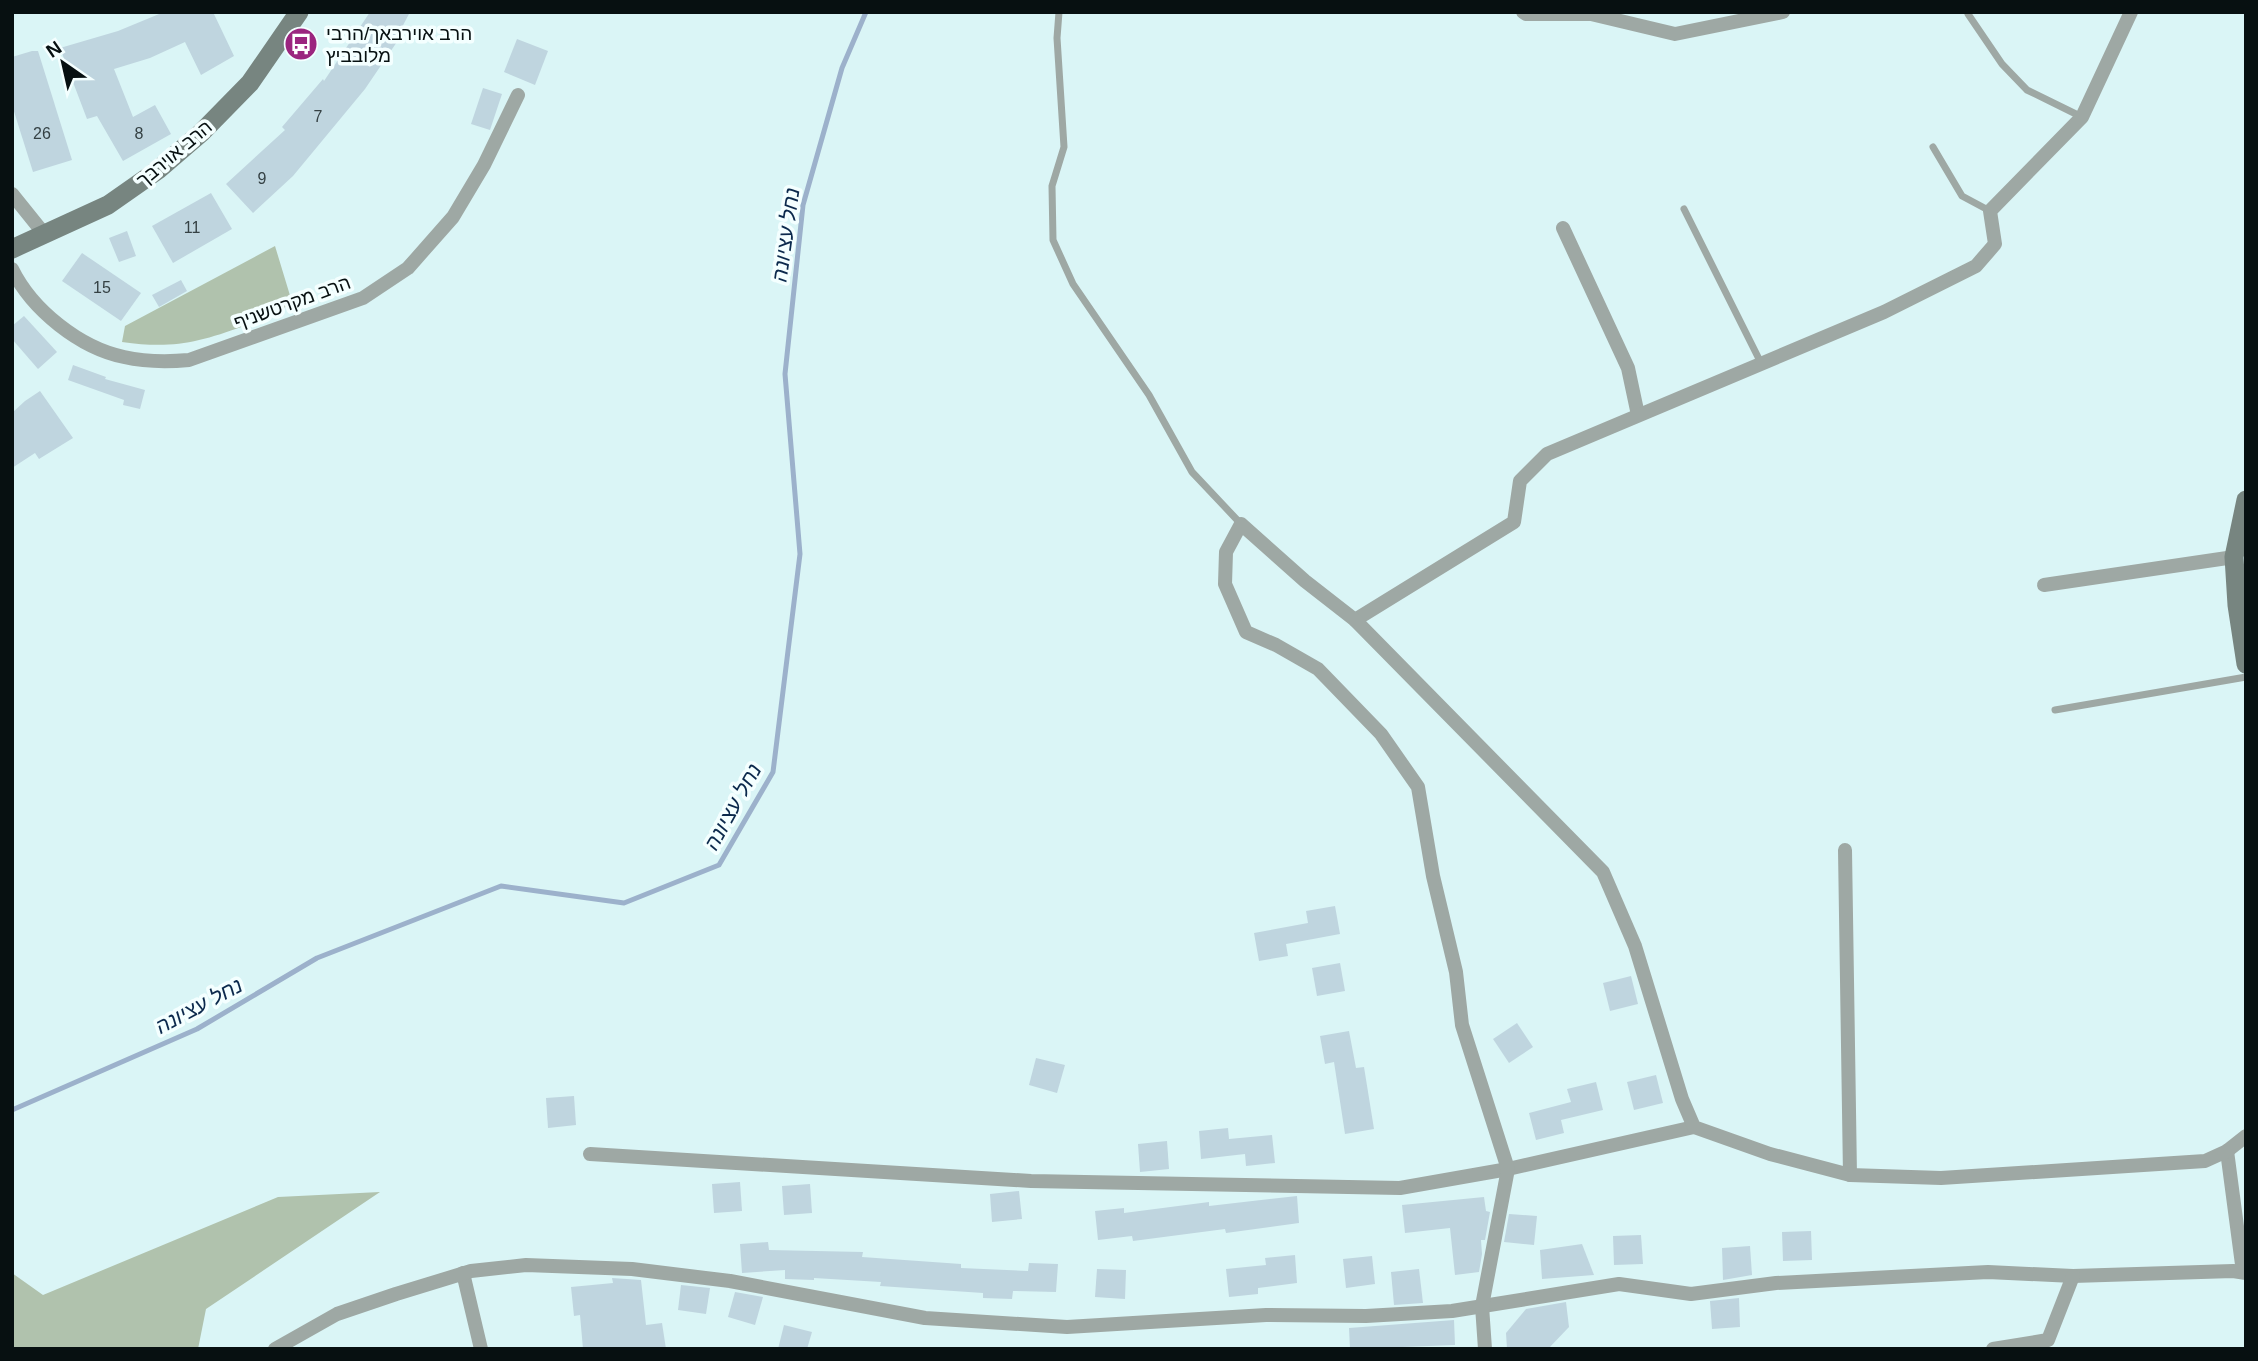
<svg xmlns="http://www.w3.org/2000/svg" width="2258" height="1361" font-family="Helvetica,'Noto Sans Hebrew',sans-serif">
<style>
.green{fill:#b0c2ad}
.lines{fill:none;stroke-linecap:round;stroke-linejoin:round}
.stream{stroke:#9cb1cb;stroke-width:5}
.building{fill:#bfd5df}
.lane{stroke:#9ea8a4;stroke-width:7}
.street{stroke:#9ea8a4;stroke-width:14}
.secondary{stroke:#778580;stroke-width:19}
.labels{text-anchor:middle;stroke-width:7;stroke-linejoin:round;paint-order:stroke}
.number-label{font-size:16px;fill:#354144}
.poi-label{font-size:19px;fill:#071011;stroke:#f4ffff;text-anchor:start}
.street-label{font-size:19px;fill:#071011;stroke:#f4ffff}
.water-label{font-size:21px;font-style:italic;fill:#0b294c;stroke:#f4ffff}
</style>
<rect width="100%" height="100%" fill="#daf5f6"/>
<!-- green -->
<g class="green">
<path d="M275,246L292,302C277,315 262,320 244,326C197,343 171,349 122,342L125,326Z"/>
<path d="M380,1192L206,1309L198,1349H12V1273L43,1295L278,1197Z"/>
</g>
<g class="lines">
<!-- stream -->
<path class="stream" d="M12,1110L197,1029L317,958L501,886L624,903L719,865L773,772L800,554L785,374L803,205L842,68L866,12"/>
</g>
<!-- building -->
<g class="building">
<path d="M164,12H213L234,56L201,75L185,42L150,58L114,69L133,117L155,105L171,134L123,161L97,116L87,119L60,48L118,31Z"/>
<path d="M370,12H410L400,31L403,33L365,89L293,176L253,213L226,184L285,130L282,127L323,79L324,81Z"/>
<path d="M517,39L548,51L535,85L504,72Z"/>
<path d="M32,51H38L72,160L33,172L12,105V57Z"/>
<path d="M483,88L502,94L490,130L471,124Z"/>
<path d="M211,193L232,229L173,263L152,226Z"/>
<path d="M127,231L136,256L119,262L109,238Z"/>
<path d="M82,253L141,293L121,321L62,281Z"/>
<path d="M181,280L187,291L159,307L152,295Z"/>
<path d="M24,316L57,352L38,369L12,339V326Z"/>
<path d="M73,365L106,377L105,379L145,390L140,409L123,405L124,400L68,380Z"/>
<path d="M40,391L73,438L39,459L35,453L12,468V413L25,401Z"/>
<path d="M1335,906L1340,934L1286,944L1288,956L1259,961L1254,933L1308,923L1306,911Z"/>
<path d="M1340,963L1345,991L1317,996L1312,968Z"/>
<path d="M1631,976L1638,1004L1610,1011L1603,983Z"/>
<path d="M1517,1023L1533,1047L1509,1063L1493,1039Z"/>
<path d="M1349,1031L1356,1068L1364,1067L1374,1129L1345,1134L1334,1062L1325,1064L1320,1036Z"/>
<path d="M1036,1058L1065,1065L1057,1093L1029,1085Z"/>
<path d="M1656,1075L1663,1103L1634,1110L1627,1082Z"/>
<path d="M1596,1082L1603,1110L1561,1120L1564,1133L1536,1140L1529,1113L1571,1102L1567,1089Z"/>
<path d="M574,1096L576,1125L548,1128L546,1098Z"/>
<path d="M1228,1128L1229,1139L1272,1135L1275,1163L1246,1166L1245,1154L1201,1159L1199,1131Z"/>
<path d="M1167,1141L1169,1169L1140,1172L1138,1144Z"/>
<path d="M740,1182L742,1211L714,1213L712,1184Z"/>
<path d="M810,1184L812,1213L784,1215L782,1186Z"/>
<path d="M1019,1191L1022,1219L992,1222L990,1194Z"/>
<path d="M1297,1196L1299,1223L1226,1233L1225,1229L1133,1241L1132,1236L1098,1240L1095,1211L1124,1208V1213L1209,1202V1206Z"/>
<path d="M1484,1197L1486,1211L1490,1212L1485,1240H1481L1482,1254L1479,1272L1455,1275L1450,1228L1405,1233L1402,1205Z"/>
<path d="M1509,1214L1537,1216L1534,1245L1504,1242Z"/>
<path d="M1811,1231L1812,1260L1783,1261L1782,1232Z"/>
<path d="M1641,1235L1643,1264L1614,1265L1613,1236Z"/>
<path d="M768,1242L769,1250L863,1252L862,1257L961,1264V1268L1028,1271L1029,1263L1058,1264L1056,1292L1013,1291L1012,1299L983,1298V1293L880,1286L881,1282L814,1278V1280L785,1279V1270L742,1273L740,1244Z"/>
<path d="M1582,1244L1594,1275L1542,1279L1540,1250Z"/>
<path d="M1750,1246L1752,1275L1723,1280L1722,1248Z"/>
<path d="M1295,1255L1297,1283L1258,1288V1294L1229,1297L1226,1269L1266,1265L1265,1258Z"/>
<path d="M1372,1256L1375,1284L1346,1288L1343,1259Z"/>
<path d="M1097,1269L1126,1270L1125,1299L1095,1297Z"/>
<path d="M1419,1269L1423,1303L1394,1305L1391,1272Z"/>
<path d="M612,1278L641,1280L646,1325L662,1323L666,1349H583L580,1315L574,1316L571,1287L613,1283Z"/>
<path d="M681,1285L710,1288L706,1314L678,1310Z"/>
<path d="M735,1292L763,1297L755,1325L728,1317Z"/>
<path d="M1739,1298L1740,1327L1712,1329L1710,1301Z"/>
<path d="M1566,1302L1569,1327L1548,1349H1507L1506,1333L1526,1309Z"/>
<path d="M1454,1320L1455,1345L1350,1349L1349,1328Z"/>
<path d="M784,1325L812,1332L807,1349H778Z"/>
</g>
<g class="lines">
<!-- lane -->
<g class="lane">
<path d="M1059,12L1057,38L1064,147L1052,186L1053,240L1073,284L1149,395L1192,472L1241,524"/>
<path d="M1968,14L2002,64L2027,90L2082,117"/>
<path d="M1933,147L1962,196L1990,211"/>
<path d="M1684,209L1761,363"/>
<path d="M2055,710L2246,677"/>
</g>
<!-- street -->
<g class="street">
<path d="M1523,12L1526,14H1591L1675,34L1783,12"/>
<path d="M12,194L45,235"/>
<path d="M1563,228L1628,368L1638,415"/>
<path d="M12,269C32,310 80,348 124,357C146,362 167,362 189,360L363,298L408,268L453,217L484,165L518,95"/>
<path d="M2044,585L2234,557"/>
<path d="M1355,620L1514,522L1520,481L1547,454L1884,312L1976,266L1995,244L1990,211L2082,117L2131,12"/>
<path d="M1845,850L1850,1175"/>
<path d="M2227,1151L2243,1272"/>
<path d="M590,1154L1031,1181L1400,1188L1508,1169L1694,1127"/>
<path d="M463,1273L481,1349"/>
<path d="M275,1349L337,1314L396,1294L471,1271L526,1265L632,1269L730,1281L925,1318L1067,1327L1266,1315L1366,1316L1452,1311L1619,1284L1691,1294L1776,1283L1988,1272L2073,1276L2233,1271L2246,1273"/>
<path d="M1485,1349L1482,1306L1508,1169L1462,1025L1456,972L1433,876L1418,787L1381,734L1318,669L1276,645L1246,632L1225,584L1226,552L1241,524L1305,581L1355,620L1603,872L1635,946L1682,1099L1694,1127L1770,1154L1850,1175L1941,1178L2205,1161L2227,1151L2246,1136"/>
<path d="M1993,1349L2048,1340L2073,1276"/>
</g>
<!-- secondary -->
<g class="secondary">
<path d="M12,249L108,205L158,170L201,133L250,83L299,12"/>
<path d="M2246,500L2234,557L2237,605L2246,664"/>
</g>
</g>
<!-- icons -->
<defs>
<symbol id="bus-disc" viewBox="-11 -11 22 22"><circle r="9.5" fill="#9b257f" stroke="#f4ffff"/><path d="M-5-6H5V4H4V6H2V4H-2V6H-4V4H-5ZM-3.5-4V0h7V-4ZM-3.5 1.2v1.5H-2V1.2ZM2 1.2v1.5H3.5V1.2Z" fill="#fff"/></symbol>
</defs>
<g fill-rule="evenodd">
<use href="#bus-disc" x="282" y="25" width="38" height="38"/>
</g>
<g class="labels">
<!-- number labels -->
<g class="number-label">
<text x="318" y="122">7</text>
<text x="42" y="139">26</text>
<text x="139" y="139">8</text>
<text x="262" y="184">9</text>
<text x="192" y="233">11</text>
<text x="102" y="293">15</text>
</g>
<!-- poi labels -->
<g class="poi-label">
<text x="326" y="40">הרב אוירבאך/הרבי<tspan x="326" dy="22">מלובביץ</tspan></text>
</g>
<!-- street labels -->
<g class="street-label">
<text transform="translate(174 153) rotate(-40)" y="7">הרב אוירבך</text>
<text transform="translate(292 302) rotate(-20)" y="7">הרב מקרטשניף</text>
</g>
<!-- water labels -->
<g class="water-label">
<text transform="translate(786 235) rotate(-82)" y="7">נחל עציונה</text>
<text transform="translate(733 807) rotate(-61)" y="7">נחל עציונה</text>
<text transform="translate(199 1006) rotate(-28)" y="7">נחל עציונה</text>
</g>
</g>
<!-- border -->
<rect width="2258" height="1361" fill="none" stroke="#071011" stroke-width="28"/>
<!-- north arrow -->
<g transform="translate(63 63) rotate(326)" stroke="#f4ffff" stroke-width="5" paint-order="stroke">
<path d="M0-5L12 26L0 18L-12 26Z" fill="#071011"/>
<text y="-10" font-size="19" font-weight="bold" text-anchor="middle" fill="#071011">N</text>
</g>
</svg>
